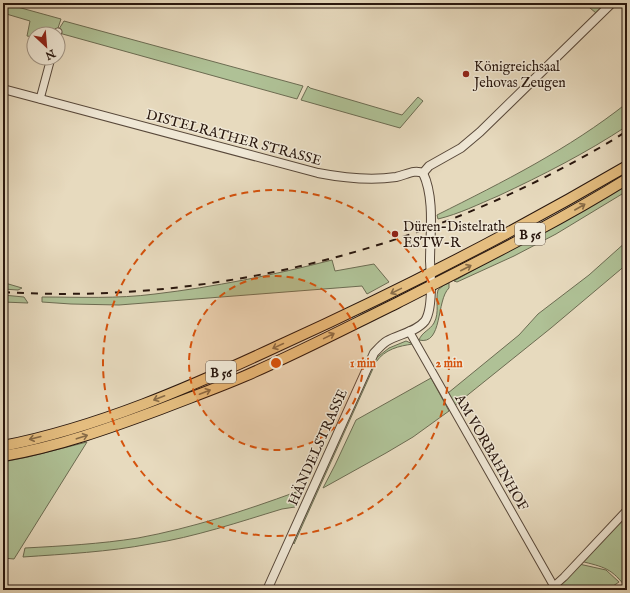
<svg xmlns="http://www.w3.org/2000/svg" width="630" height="593" font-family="'IM FELL English',serif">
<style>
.green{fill:#afc196;stroke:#6c6c52}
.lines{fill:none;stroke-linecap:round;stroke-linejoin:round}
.minor-casing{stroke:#58483a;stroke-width:9}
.tertiary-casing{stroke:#58483a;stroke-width:10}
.primary-casing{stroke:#29170e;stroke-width:12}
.minor{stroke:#efe7d5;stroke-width:7}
.tertiary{stroke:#efe7d5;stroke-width:8}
.primary{stroke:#e4bd7f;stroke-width:10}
.rail{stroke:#29170e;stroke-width:2;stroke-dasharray:7 7;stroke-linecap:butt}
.oneway{stroke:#866a46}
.ring{fill:none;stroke:#d5520c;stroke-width:2;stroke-dasharray:7 5}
.poi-dot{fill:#8f2418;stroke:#efe7d5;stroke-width:1.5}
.labels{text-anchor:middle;stroke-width:3;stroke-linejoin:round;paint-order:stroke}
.shield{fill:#efe7d5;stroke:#64554a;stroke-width:1}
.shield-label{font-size:13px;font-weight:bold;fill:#29170e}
.poi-label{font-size:14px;fill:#29170e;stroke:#efe7d5;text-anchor:start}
.street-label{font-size:14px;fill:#29170e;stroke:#efe7d5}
.centre{fill:#d5520c;stroke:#efe7d5;stroke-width:2}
.ring-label{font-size:12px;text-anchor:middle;font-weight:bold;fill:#d5520c;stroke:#efe7d5;stroke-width:3;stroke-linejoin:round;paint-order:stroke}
</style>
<rect width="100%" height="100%" fill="#e7dabe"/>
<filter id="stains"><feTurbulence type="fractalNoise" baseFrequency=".005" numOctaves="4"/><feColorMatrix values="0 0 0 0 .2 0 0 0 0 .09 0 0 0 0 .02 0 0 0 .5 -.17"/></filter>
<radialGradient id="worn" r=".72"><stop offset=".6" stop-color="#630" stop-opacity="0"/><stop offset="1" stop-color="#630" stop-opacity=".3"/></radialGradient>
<!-- green -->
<g class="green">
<path d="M3,3L61,19L56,34H34V37L27,36L30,21L3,13Z"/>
<path d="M584,3H607L596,13Z"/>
<path d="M64,21L303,86L297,99L59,33V29Z"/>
<path d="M308,86L310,88L402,115L418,97L423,101L400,128L301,100Z"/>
<path d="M627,103V126C586,153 543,175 498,196C479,204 459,214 438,219L437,215C503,182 569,149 627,103Z"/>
<path d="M627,184V191L556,234L514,256L457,282L454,281Z"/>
<path d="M627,241V264L551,328L454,406L448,393L519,335L538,314L589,275Z"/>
<path d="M332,260L335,271L374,264L389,282L367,294L362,286L119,305L71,304L42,302V297C79,297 117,299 155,294C214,287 274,275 332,260Z"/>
<path d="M3,283H5L22,288L18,290L3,289Z"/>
<path d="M449,283V288C436,300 443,346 419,340C422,332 430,330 434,323C440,312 435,301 438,290L444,285Z"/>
<path d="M3,295L24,297L28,303L3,302Z"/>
<path d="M406,341L413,344C399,346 385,349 376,362L294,544L293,541L375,359L389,348Z"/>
<path d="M431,378L449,411L413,437L386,453L323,488L335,465L356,420Z"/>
<path d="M87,442L14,559L3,558V462L28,457Z"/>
<path d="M296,492L295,507L282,509C239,522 195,537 150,544C108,552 65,554 23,557L25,548C62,546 100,544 138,538C192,528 244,511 296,492Z"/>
<path d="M627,512V589C612,568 604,567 580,561Z"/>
<path d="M579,564L606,570L619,582L607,590H591L590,589L588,590H561L560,587V584Z"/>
</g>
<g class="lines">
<defs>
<g id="minor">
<path d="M57,34L58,32"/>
<path d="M40,99L51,58"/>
<path d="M409,331L556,590"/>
<path d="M554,586L564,577L627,510"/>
</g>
<g id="tertiary">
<path d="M3,89L318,173C344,178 370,181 396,177C406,175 414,169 423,173"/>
<path d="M423,173L429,166L461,148L480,132L612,3"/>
<path d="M267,590L374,353C378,349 382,344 387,341C399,334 416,332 425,321C433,309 431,275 430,261C430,234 435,198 423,173"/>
</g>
<g id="primary">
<path d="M3,446C99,427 190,387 278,346C397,292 514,232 627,166"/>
<path d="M3,456C57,447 110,428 161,409C189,398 217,388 245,376C296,354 346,328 397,303C475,263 553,225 627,179"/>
</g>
</defs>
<!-- minor casing -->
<use href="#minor" class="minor-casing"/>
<!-- tertiary casing -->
<use href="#tertiary" class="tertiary-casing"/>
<!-- primary casing -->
<use href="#primary" class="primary-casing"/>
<!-- minor -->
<use href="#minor" class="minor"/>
<!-- tertiary -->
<use href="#tertiary" class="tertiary"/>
<!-- primary -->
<use href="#primary" class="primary"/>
<!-- rail -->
<path class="rail" d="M3,292C192,304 388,259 555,172C580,159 604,146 627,131"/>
</g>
<!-- one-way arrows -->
<defs><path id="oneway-shaft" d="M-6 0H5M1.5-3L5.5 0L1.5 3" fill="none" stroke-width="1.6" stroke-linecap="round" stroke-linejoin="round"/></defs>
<g class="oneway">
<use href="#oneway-shaft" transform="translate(580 207) rotate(-30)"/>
<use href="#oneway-shaft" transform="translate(466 268) rotate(-27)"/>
<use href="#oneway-shaft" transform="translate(396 291) rotate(154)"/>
<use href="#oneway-shaft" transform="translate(329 336) rotate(-26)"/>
<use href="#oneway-shaft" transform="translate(278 346) rotate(155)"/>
<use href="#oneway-shaft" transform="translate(205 392) rotate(-21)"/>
<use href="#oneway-shaft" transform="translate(159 398) rotate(159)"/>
<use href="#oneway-shaft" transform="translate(82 437) rotate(-18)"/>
<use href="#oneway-shaft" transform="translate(35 438) rotate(166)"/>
</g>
<!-- distance rings -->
<circle cx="276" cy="363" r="87" fill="#d5520c" fill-opacity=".12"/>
<g class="ring">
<circle cx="276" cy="363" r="87"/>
<circle cx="276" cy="363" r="173"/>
</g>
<!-- markers -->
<g class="poi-dot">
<circle cx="466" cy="74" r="4"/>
<circle cx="395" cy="234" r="4"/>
</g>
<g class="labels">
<!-- shield labels -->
<g class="shield">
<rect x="515" y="223" width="30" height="22" rx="3"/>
<rect x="206" y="361" width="30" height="22" rx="3"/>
</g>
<g class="shield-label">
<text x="530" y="239">B 56</text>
<text x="221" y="377">B 56</text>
</g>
<!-- poi labels -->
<g class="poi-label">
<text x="474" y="71">Königreichsaal<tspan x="474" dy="16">Jehovas Zeugen</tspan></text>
<text x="403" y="231">Düren-Distelrath<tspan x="403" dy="16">ESTW-R</tspan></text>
</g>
<!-- street labels -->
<g class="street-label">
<text transform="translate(234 137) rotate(15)" y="5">DISTELRATHER STRASSE</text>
<text transform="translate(317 447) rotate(-66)" y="5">HÄNDELSTRASSE</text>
<text transform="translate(492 452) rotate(60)" y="5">AM VORBAHNHOF</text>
</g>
</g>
<circle cx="276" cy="363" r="6" class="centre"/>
<g class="ring-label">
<text x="363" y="367">1 min</text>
<text x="449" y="367">2 min</text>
</g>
<!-- margin -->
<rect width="630" height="593" fill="none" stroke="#e7dabe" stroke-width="16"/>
<rect x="4" y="4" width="622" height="585" fill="none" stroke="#29170e" stroke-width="2"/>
<rect x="8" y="8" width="614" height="577" fill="none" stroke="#29170e"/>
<!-- north arrow -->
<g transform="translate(46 46) rotate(154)"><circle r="19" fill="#efe7d5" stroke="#a09485"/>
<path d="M0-3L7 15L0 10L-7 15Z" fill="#8f2418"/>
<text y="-6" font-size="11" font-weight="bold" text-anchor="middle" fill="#29170e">N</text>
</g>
<rect width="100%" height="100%" filter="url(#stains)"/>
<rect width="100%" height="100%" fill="url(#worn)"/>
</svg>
